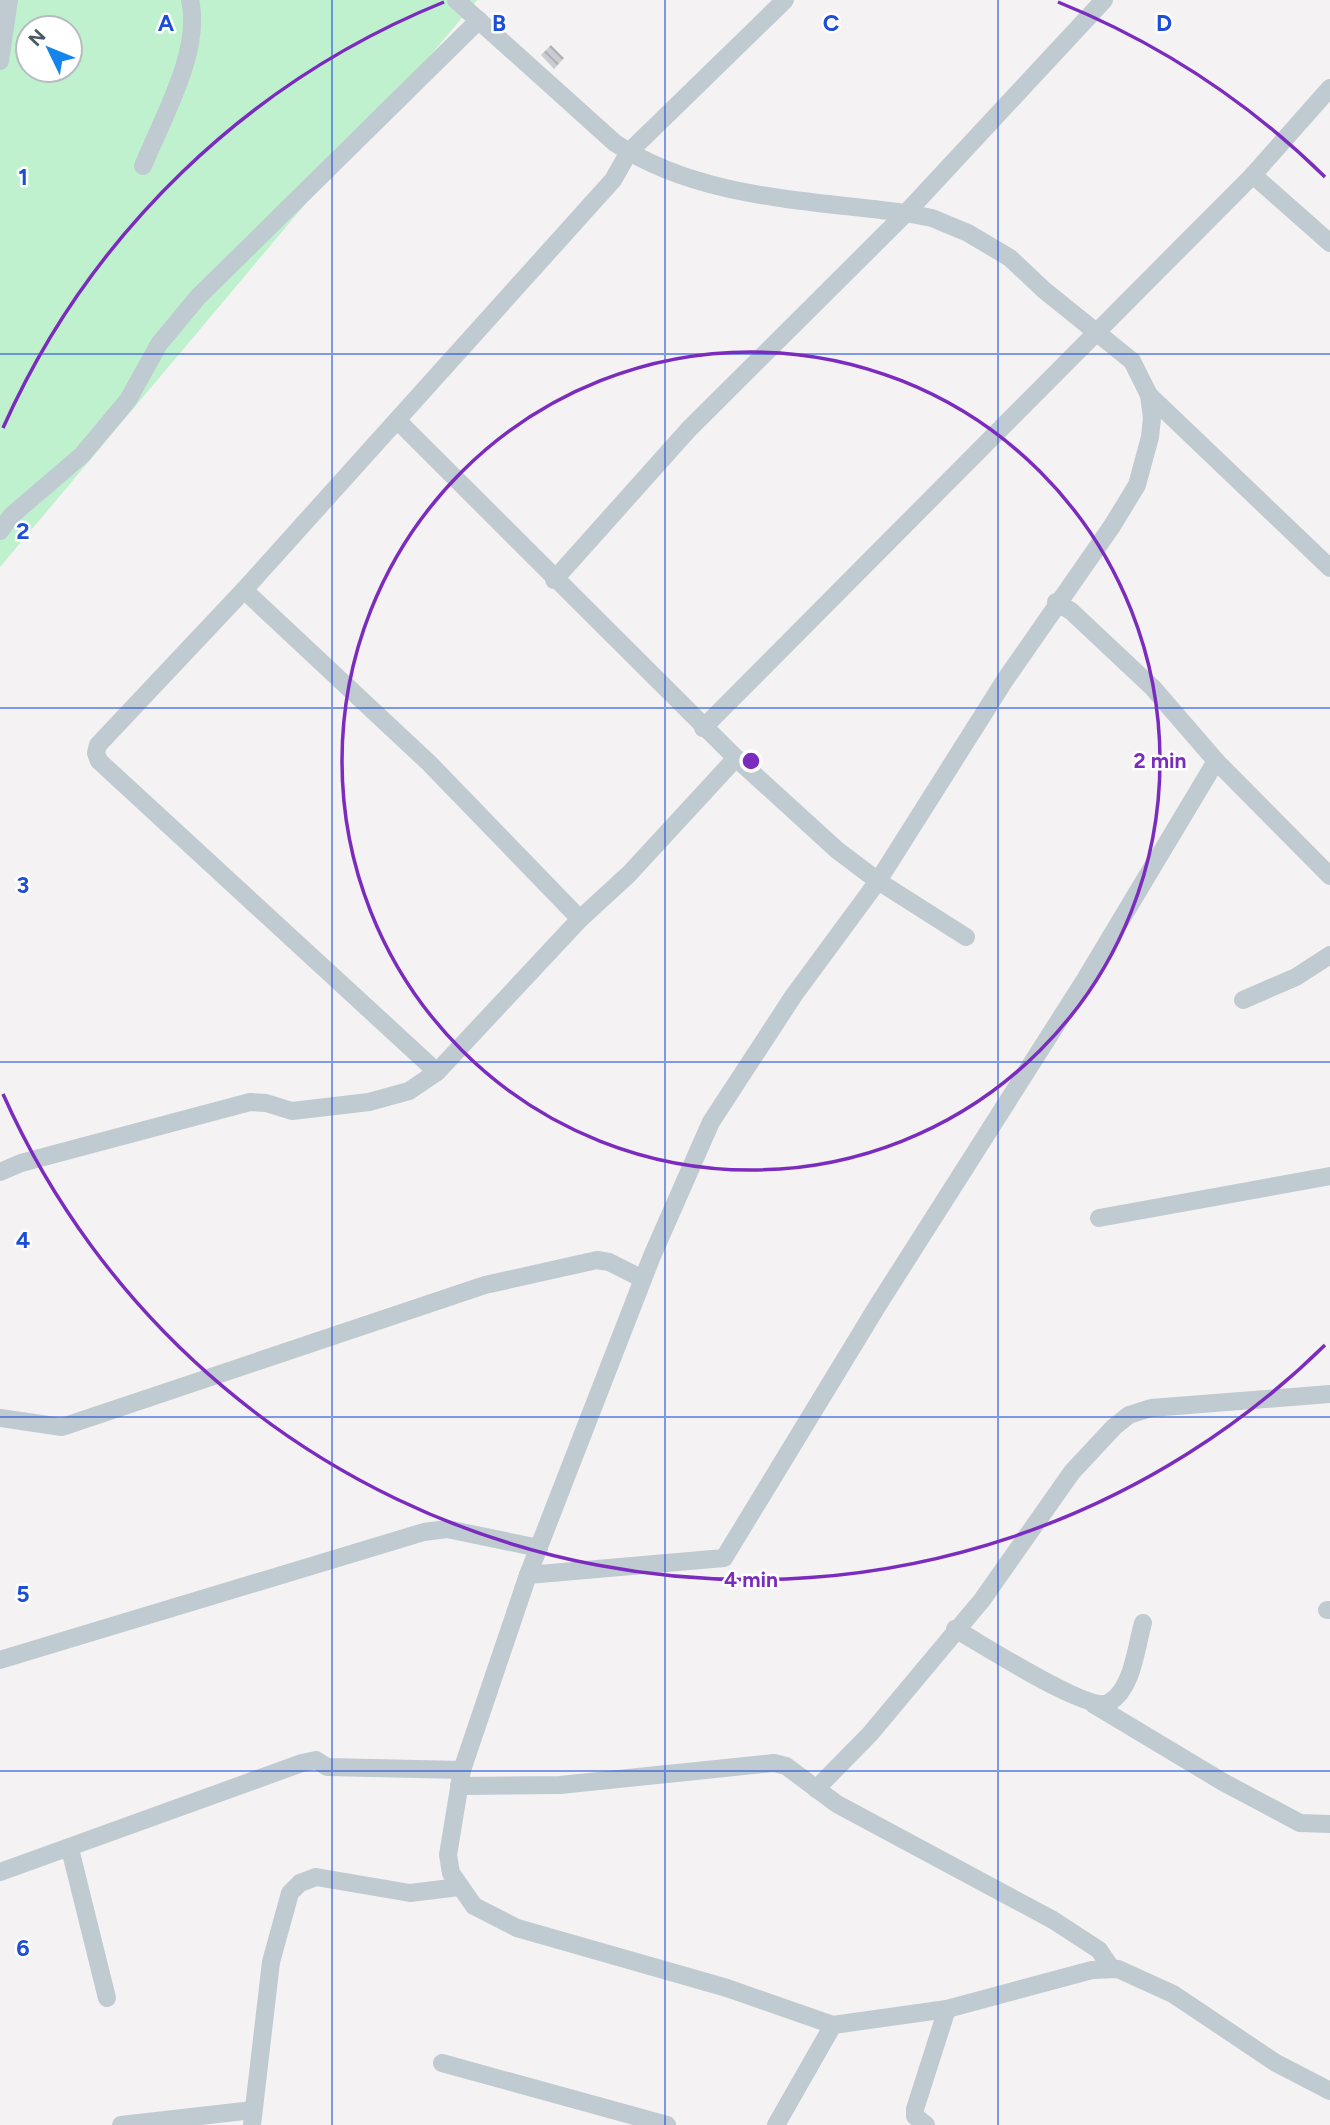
<svg xmlns="http://www.w3.org/2000/svg" width="1330" height="2125" font-family="Figtree,sans-serif">
<style>
.grass{fill:#c0f1cf;fill-rule:evenodd}
.building{fill:url(#building-back-hatch)}
.lines{fill:none;stroke-linecap:round;stroke-linejoin:round}
.street{stroke:#bfcad1;stroke-width:18}
.grid{fill:none;stroke:#1d4ed8;stroke-width:2;stroke-opacity:0.55}
.ring{fill:none;stroke:#7b2cbf;stroke-width:3.5}
.grid-label{font-size:23px;text-anchor:middle;font-weight:bold;fill:#1d4ed8;stroke:#fff;stroke-width:5;stroke-linejoin:round;paint-order:stroke}
.centre{fill:#7b2cbf;stroke:#fff;stroke-width:3.5}
.ring-label{font-size:21px;text-anchor:middle;font-weight:bold;fill:#7b2cbf;stroke:#fff;stroke-width:5;stroke-linejoin:round;paint-order:stroke}
</style>
<defs>
<pattern id="building-back-hatch" width="6" height="6" patternUnits="userSpaceOnUse" patternTransform="scale(1.75)"><rect width="6" height="6" fill="#c9cdd1"/><path d="M-1 5l2 2M0 0l6 6M5-1l2 2" fill="none" stroke="#a5a9ad"/></pattern>
</defs>
<rect width="100%" height="100%" fill="#f4f2f2"/>
<!-- grass -->
<path class="grass" d="M0,0H477L0,567ZM28,28H70V70H28Z"/>
<!-- building -->
<path class="building" d="M551,45L564,58L554,69L541,55Z"/>
<g class="lines">
<!-- street -->
<g class="street">
<path d="M456,0L615,143C699,199 809,200 906,213L932,218L968,233L1010,258L1044,290L1132,361L1149,395L1152,418L1150,437L1137,485L1112,526L1005,680L878,881L794,995L711,1122L652,1256L528,1575L462,1770L448,1855L451,1873L474,1906L517,1928L727,1988L833,2025L947,2009L1092,1970L1118,1969L1173,1994L1276,2063L1330,2091"/>
<path d="M0,61L9,0"/>
<path d="M143,166C162,119 202,51 190,0"/>
<path d="M1253,175L1330,243"/>
<path d="M1149,395L1330,568"/>
<path d="M397,420L736,758L837,850L878,881L966,937"/>
<path d="M0,531L12,515L82,455L128,400L159,344L198,297L479,20"/>
<path d="M554,580L689,429L906,213L1104,0"/>
<path d="M244,590L429,763L580,919"/>
<path d="M1056,602L1071,611L1153,688L1216,761L1330,876"/>
<path d="M703,728L1253,175L1330,88"/>
<path d="M736,758L629,874L580,919L437,1072L99,761L96,753L98,745L244,590L613,180L629,152L785,0"/>
<path d="M1243,1000L1296,977L1330,955"/>
<path d="M0,1172L21,1163L250,1102L266,1103L292,1111L369,1102L409,1091L437,1072"/>
<path d="M1099,1218L1330,1176"/>
<path d="M0,1418L62,1427L485,1285L597,1260L609,1262L643,1279"/>
<path d="M528,1575L724,1558L878,1305L1086,978L1216,761"/>
<path d="M1327,1610H1330"/>
<path d="M955,1629C979,1642 1090,1715 1110,1702C1133,1688 1136,1647 1143,1623"/>
<path d="M0,1660L424,1532L447,1529L539,1548"/>
<path d="M1093,1704L1223,1782L1300,1823L1330,1824"/>
<path d="M459,1786L560,1785L774,1763L786,1766L837,1804L1053,1920L1099,1950L1112,1969"/>
<path d="M816,1789L870,1734L982,1600L1072,1472L1114,1427L1129,1415L1151,1408L1330,1394"/>
<path d="M70,1849L107,1998"/>
<path d="M0,1872L302,1763L316,1760L327,1767L462,1770"/>
<path d="M442,2063L667,2125"/>
<path d="M121,2125L253,2110"/>
<path d="M252,2125L271,1962L290,1893L300,1883L316,1877L410,1893L459,1887"/>
<path d="M776,2125L833,2025"/>
<path d="M926,2125L915,2116V2109L947,2009"/>
</g>
</g>
<!-- grid -->
<path class="grid" d="M332,0V2125M665,0V2125M998,0V2125M0,354H1330M0,708H1330M0,1062H1330M0,1417H1330M0,1771H1330"/>
<!-- distance rings -->
<g class="ring">
<circle cx="751" cy="761" r="409"/>
<path d="M1325 1345A819 819 0 0 1 3 1094M3 428A819 819 0 0 1 444 2M1058 2A819 819 0 0 1 1325 177"/>
</g>
<g class="grid-label">
<text x="166" y="31">A</text>
<text x="499" y="31">B</text>
<text x="831" y="31">C</text>
<text x="1164" y="31">D</text>
<text x="23" y="185">1</text>
<text x="23" y="539">2</text>
<text x="23" y="893">3</text>
<text x="23" y="1248">4</text>
<text x="23" y="1602">5</text>
<text x="23" y="1956">6</text>
</g>
<circle cx="751" cy="761" r="10" class="centre"/>
<g class="ring-label">
<text x="1160" y="768">2 min</text>
<text x="751" y="1587">4 min</text>
</g>
<!-- north arrow -->
<g transform="translate(49 49) rotate(313)"><circle r="33" fill="#ffffff" stroke="#b6bcbf" stroke-width="2"/>
<path d="M0-5L12 26L0 18L-12 26Z" fill="#1486eb"/>
<text y="-10" font-size="19" font-weight="bold" text-anchor="middle" fill="#495760">N</text>
</g>
</svg>
